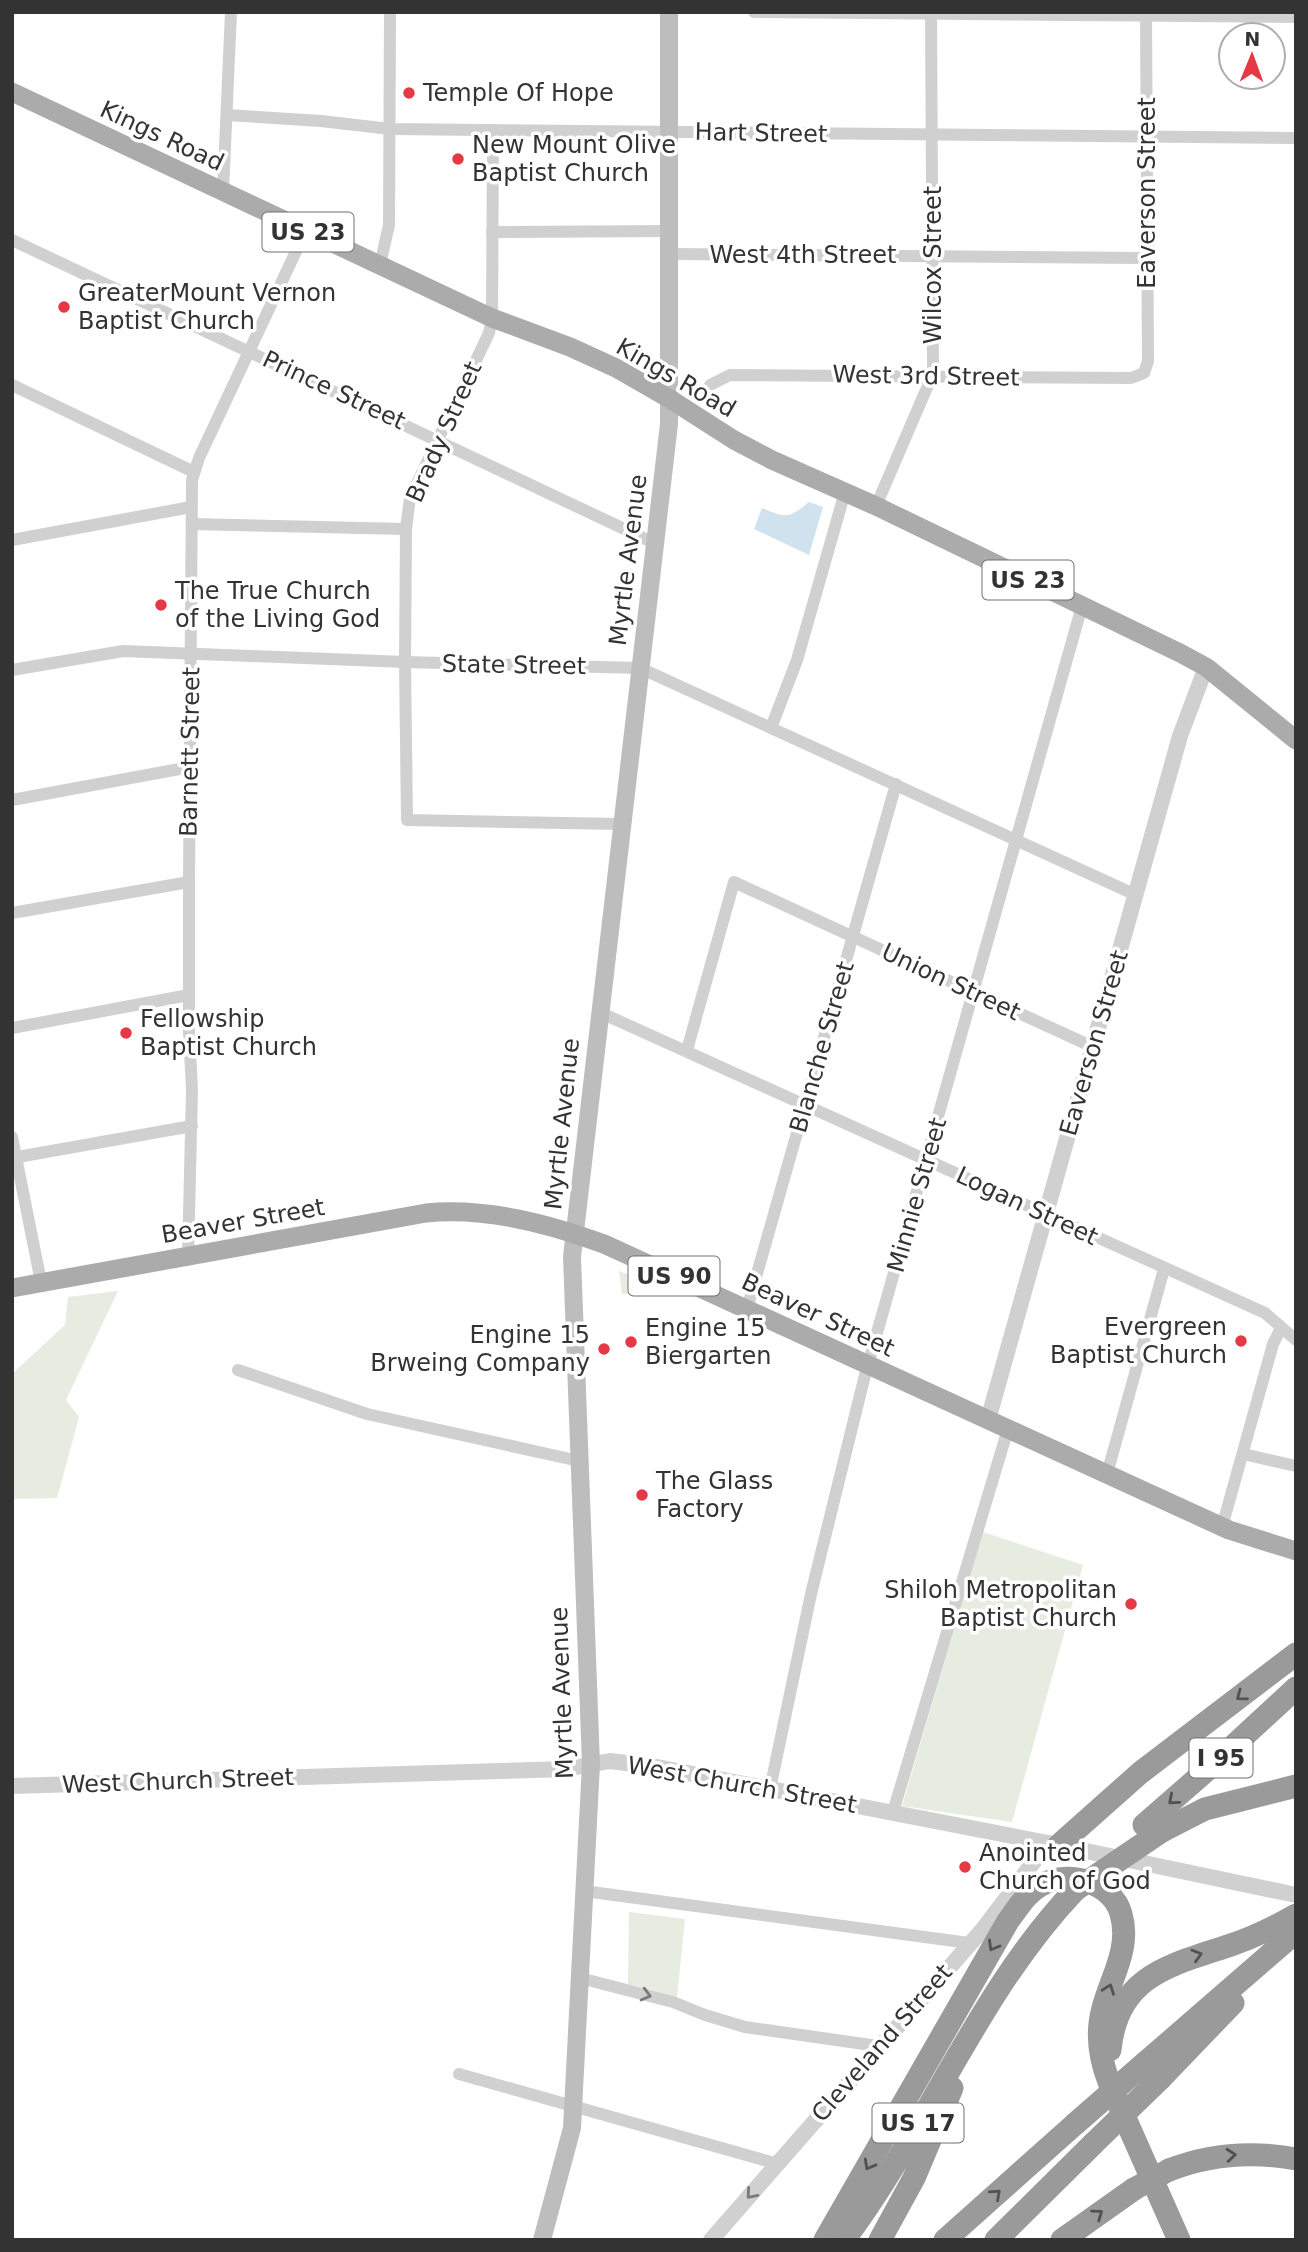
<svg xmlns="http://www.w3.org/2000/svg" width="1308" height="2252" font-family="'DejaVu Sans',sans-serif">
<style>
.green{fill:#e6ecdf}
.water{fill:#cfe2ee}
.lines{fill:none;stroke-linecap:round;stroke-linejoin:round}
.minor{stroke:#d0d0d0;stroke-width:12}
.tertiary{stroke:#d0d0d0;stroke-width:16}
.secondary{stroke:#bdbdbd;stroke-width:18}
.primary{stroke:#ababab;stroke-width:19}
.motorway{stroke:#9a9a9a;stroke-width:23}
.motorway-bridge{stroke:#9a9a9a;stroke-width:23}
.oneway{stroke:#525252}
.oneway2{stroke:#7a7a7a}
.poi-dot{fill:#e63946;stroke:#fff;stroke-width:2.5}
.labels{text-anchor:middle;stroke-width:7;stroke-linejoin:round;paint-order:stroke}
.shield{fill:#fff;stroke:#707070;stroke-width:2}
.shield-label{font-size:23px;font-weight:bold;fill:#333}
.poi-label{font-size:24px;fill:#333;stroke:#fff;text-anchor:start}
.street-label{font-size:24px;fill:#333;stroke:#fff}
</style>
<rect width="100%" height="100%" fill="#fff"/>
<!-- green -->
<g class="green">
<path d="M619,1271L638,1278V1293L622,1294Z"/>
<path d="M118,1291L66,1400L79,1417L57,1498L12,1499V1374L65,1325L68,1297Z"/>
<path d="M983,1532L1083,1565L1012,1822L902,1806Z"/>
<path d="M629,1912L685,1919L677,1997L628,1984Z"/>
</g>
<!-- water -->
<path class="water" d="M809,502L823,507L809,555L754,529L762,508C785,518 789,519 809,502Z"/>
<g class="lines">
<!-- minor -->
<g class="minor">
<path d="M754,12L1296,17"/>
<path d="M227,115L321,121L390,129L1296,138"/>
<path d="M493,130L492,318L489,333L410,498L406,529L405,662L407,820L622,824"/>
<path d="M223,192L231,12"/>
<path d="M492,232L669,231"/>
<path d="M12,240L654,543"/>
<path d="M670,254L1146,258"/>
<path d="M380,265L389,225L390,12"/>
<path d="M12,385L194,472"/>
<path d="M710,385L730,375L1131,378L1144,373L1148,361L1146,12"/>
<path d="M876,506L932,376L933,368L931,12"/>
<path d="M192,524L406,529"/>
<path d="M12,540L191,507"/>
<path d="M12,670L123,651L405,662L640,668L1136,895"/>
<path d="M771,728L797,660L845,492"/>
<path d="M12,800L190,767"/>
<path d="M12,913L189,882"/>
<path d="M599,1012L1265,1313L1296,1340"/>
<path d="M12,1028L189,995"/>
<path d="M687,1050L734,882L1093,1047"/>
<path d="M12,1137L41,1282"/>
<path d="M12,1158L192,1126"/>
<path d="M188,1256L192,1090L189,1032V882L192,480L199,458L306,230"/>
<path d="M747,1309L896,784"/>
<path d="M238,1370L367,1414L579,1461"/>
<path d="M1243,1454L1296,1466"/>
<path d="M1107,1474L1164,1269"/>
<path d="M1222,1527L1273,1344L1281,1328"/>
<path d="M770,1789L811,1594L864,1379L1082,606"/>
<path d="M893,1812L1008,1429"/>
<path d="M584,1891L969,1943"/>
<path d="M580,1978L673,2002L705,2015L745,2027L878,2046"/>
<path d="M459,2074L778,2164"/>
</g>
<!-- tertiary -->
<g class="tertiary">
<path d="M988,1420L1180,736L1206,667"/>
<path d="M12,1786L566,1769L610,1761L657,1767L1048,1843L1296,1895"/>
<path d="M711,2240L983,1929L1048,1843"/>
</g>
<!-- secondary -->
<path class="secondary" d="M542,2240L572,2128L591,1764L572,1257L669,424V12"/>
<!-- primary -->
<g class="primary">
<path d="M12,92L492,318L570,347L616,368L670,399L734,440L772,460L876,506L1180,653L1206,667L1296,740"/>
<path d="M12,1288L426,1213C483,1207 550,1224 604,1244L1229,1530L1296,1551"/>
</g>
<!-- motorway -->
<g class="motorway">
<path d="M1144,1825L1216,1762L1296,1688"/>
<path d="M1162,1831L1205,1809L1296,1786"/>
<path d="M1059,1845L1140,1773L1296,1654"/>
<path d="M1110,2050C1117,1975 1171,1965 1231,1945C1254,1937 1275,1927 1296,1915"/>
<path d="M1145,2063L1296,1932"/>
<path d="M1160,2079L1233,2003"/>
<path d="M1169,2170C1210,2154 1253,2151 1296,2159"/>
<path d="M825,2240L1008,1921C1018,1908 1026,1893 1041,1885C1068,1869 1113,1883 1121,1914C1131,1948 1111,1977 1103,2008C1096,2033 1100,2059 1109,2082L1179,2240"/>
<path d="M844,2240C928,2128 978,1992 1075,1890"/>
<path d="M880,2240L914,2178L952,2088"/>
<path d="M945,2240L1075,2124"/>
<path d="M996,2240L1093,2144"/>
<path d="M1062,2240L1134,2189"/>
</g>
<!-- motorway-bridge -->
<g class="motorway-bridge">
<path d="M1075,1890L1162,1831"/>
<path d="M1075,2124L1145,2063"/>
<path d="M1093,2144L1160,2079"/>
<path d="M1134,2189L1169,2170"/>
</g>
</g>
<!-- one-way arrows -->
<defs><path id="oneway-chevron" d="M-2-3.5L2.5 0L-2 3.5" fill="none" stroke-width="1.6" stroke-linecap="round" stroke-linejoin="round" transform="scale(1.75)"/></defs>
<g class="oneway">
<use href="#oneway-chevron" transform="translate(1241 1696) rotate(143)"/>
<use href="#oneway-chevron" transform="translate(1173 1800) rotate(139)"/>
<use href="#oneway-chevron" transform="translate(993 1946) rotate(120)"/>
<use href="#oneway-chevron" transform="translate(1197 1955) rotate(-17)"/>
<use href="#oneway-chevron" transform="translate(1109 1989) rotate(-70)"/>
<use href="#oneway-chevron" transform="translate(1231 2155) rotate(-5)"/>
<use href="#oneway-chevron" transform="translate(869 2165) rotate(119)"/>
<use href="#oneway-chevron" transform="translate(996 2194) rotate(-42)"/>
<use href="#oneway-chevron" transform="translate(1098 2214) rotate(-36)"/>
</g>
<g class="oneway2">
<use href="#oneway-chevron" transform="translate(646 1995) rotate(15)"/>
<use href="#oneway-chevron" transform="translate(751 2194) rotate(131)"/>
</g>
<!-- markers -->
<g class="poi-dot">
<circle cx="409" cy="93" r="7"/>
<circle cx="458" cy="159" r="7"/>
<circle cx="64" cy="307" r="7"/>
<circle cx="161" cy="605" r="7"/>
<circle cx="126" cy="1033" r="7"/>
<circle cx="1241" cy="1341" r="7"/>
<circle cx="631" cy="1342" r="7"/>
<circle cx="604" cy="1349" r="7"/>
<circle cx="642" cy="1495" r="7"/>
<circle cx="1131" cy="1604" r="7"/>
<circle cx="965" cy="1867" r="7"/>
</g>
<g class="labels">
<!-- shield labels -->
<g class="shield">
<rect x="262.5" y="212.5" width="91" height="39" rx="5"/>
<rect x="982.5" y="560.5" width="91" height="39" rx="5"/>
<rect x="628.5" y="1256.5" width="91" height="39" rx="5"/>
<rect x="1189.5" y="1738.5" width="63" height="39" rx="5"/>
<rect x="872.5" y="2103.5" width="91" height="39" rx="5"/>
</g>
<g class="shield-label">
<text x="308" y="240">US 23</text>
<text x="1028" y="588">US 23</text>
<text x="674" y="1284">US 90</text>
<text x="1221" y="1766">I 95</text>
<text x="918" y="2131">US 17</text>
</g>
<!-- poi labels -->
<g class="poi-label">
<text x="423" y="101">Temple Of Hope</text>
<text x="472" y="153">New Mount Olive<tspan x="472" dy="28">Baptist Church</tspan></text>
<text x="78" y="301">GreaterMount Vernon<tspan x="78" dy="28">Baptist Church</tspan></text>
<text x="175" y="599">The True Church<tspan x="175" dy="28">of the Living God</tspan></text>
<text x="140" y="1027">Fellowship<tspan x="140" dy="28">Baptist Church</tspan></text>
<text x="1227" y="1335" text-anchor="end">Evergreen<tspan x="1227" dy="28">Baptist Church</tspan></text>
<text x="645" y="1336">Engine 15<tspan x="645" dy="28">Biergarten</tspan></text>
<text x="590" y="1343" text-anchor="end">Engine 15<tspan x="590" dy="28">Brweing Company</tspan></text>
<text x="656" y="1489">The Glass<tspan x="656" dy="28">Factory</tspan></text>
<text x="1117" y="1598" text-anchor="end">Shiloh Metropolitan<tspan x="1117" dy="28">Baptist Church</tspan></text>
<text x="979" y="1861">Anointed<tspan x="979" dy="28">Church of God</tspan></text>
</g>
<!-- street labels -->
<g class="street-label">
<text transform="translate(761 133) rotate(1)" y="8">Hart Street</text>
<text transform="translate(162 136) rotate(25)" y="8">Kings Road</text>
<text transform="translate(1147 193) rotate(-90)" y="8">Eaverson Street</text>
<text x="803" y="263">West 4th Street</text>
<text transform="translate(933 265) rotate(-90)" y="8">Wilcox Street</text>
<text transform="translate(926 376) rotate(1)" y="8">West 3rd Street</text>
<text transform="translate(676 378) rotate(30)" y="8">Kings Road</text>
<text transform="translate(334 390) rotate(25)" y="8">Prince Street</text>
<text transform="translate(444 432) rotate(-66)" y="8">Brady Street</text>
<text transform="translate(628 560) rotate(-83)" y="8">Myrtle Avenue</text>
<text transform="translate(514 665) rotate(1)" y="8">State Street</text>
<text transform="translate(190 752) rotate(-89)" y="8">Barnett Street</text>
<text transform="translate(951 982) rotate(25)" y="8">Union Street</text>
<text transform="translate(1094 1043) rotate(-74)" y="8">Eaverson Street</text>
<text transform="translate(822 1047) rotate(-74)" y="8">Blanche Street</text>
<text transform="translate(562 1124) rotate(-84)" y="8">Myrtle Avenue</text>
<text transform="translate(917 1195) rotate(-74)" y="8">Minnie Street</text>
<text transform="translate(1027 1206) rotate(25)" y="8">Logan Street</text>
<text transform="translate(243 1221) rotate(-10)" y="8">Beaver Street</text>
<text transform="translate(818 1315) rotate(25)" y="8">Beaver Street</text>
<text transform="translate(562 1693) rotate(-92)" y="8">Myrtle Avenue</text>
<text transform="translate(178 1781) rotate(-2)" y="8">West Church Street</text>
<text transform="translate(742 1785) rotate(10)" y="8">West Church Street</text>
<text transform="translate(882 2043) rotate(-49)" y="8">Cleveland Street</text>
</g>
</g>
<!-- border -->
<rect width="1308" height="2252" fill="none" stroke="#333333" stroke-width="28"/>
<!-- north arrow -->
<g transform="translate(1252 56) rotate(1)"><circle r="33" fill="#ffffff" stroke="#adadad" stroke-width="2"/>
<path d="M0-5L12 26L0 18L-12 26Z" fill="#e63946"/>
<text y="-10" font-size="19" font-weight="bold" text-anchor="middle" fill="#333333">N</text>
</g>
</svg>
